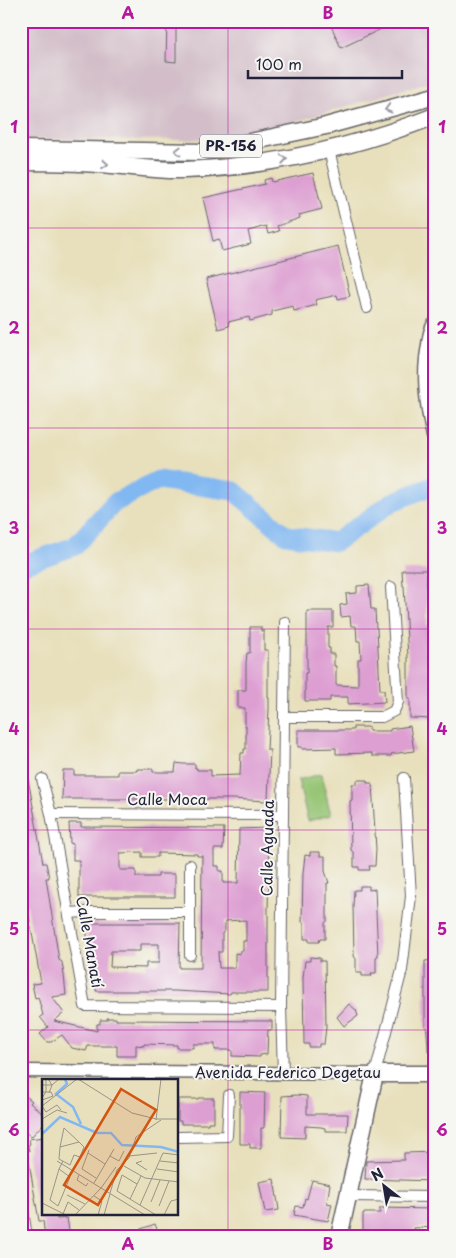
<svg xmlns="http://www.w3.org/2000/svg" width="456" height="1258" font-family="'Playpen Sans',sans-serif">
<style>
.industrial{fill:#d2bdc8}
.green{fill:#95c473;stroke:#5c7357}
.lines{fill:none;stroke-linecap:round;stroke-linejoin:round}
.river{stroke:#82b8f1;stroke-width:19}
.building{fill:#dd9fd2;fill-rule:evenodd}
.service-casing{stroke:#676468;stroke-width:8}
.minor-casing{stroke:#676468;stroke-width:12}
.tertiary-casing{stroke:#676468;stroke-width:15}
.primary-casing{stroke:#676468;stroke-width:19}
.service{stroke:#fff;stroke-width:5}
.minor{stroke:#fff;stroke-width:10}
.tertiary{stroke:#fff;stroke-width:12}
.primary{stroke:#fff;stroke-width:16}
.oneway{stroke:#9c9ca7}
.grid{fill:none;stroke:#b5179e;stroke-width:1;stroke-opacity:0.55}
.labels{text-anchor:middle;stroke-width:4;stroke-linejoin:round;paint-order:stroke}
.shield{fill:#f6f6f2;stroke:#626272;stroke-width:1}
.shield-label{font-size:14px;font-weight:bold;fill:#22223b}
.street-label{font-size:15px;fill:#22223b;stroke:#f6f6f2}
.inset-river{fill:none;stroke:#82b8f1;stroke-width:2.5}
.inset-road{fill:none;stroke:#999488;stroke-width:1}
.view{fill:#d45411;fill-opacity:0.15;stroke:#d45411;stroke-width:2.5}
.inset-edge{fill:none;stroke:#22223b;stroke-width:2.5}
.neatline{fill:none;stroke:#b5179e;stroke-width:2}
.grid-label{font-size:16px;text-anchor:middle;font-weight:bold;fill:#b5179e}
</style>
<rect width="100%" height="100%" fill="#f6f6f2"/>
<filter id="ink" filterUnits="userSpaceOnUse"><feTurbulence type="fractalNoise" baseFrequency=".02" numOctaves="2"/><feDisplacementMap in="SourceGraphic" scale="10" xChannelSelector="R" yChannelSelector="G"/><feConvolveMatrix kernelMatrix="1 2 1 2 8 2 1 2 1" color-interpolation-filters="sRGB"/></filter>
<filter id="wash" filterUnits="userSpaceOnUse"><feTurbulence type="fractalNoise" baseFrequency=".0096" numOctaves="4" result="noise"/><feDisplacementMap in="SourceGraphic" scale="20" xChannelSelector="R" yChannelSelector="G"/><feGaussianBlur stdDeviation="1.12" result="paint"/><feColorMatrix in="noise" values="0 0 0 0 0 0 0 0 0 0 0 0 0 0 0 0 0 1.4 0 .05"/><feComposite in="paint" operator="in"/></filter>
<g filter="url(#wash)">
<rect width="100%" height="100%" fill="#e8e0bc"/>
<!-- industrial -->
<path class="industrial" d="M21,21H435V80L261,132L191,140L21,139Z"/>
<!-- green -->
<path class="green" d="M321,774L331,815L308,821L298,780Z"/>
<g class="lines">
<!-- river -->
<path class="river" d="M21,565L75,546L114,503L158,480L234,491L286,535L336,542L392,502L435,485"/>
</g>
<g id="blocks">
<!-- building -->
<g class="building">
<path d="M167,21H176V62L166,61Z"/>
<path d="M329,21H398L341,48Z"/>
<path d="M313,173L322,209L299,215L300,218L277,226L279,231L268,234L266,226L248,231L251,244L222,251L219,239L213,241L203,198L265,184L264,180L271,178L272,182Z"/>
<path d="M338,246L350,296L338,299L337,295L315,300L317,305L294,311L293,306L272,311V315L250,321L249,317L228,322L229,326L218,329L206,279Z"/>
<path d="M402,570H427V627L435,626V678H433L435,717L433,719L410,718V698H408V658L404,586H403Z"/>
<path d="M369,585L371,609H375L376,628H377L380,690H384L385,702L348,704V697H330V701H305V673H307V611H333V627H328V648H330V654H334V666H336V685L358,686V659H361L360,641H357L356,626H351L350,616L341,617L340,605L347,604L346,594L357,593V586Z"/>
<path d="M250,627H261V631H264V650H268V698H269V709L267,750H270L268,799H266V801L233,799H62L63,770H74V775H118V771H137V769H153V772H175L176,763L183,764H195V768H197V770H211V776L240,775L241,753H244V749H246V726H245V708H238V690H246V663L247,653H250Z"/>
<path d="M410,726L414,751L391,754V756H372V753L336,754V748L302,749V747H298V730H353V727H369V731H390V729Z"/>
<path d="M21,767H26L43,863H46L49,878H46L59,960L62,962L64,975L66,995L52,997L64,1013L54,1021L97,1031V1024H100V1020H107V1018H116V1020L272,1021V1030H268L267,1054L260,1055V1057L232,1056V1050H215V1044H193V1048H177V1045L144,1044V1046L136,1045V1056H117V1046H88L86,1051L72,1048L62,1035L51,1042H47L40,1034L48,1027L40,1017L43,1015L38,997L35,998L32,984L41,983L23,883H21Z"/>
<path d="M357,780H367V783H372L376,849L375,866H369L370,870H359V867H354V853L351,850L350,801L352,800V784H357Z"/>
<path d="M69,823H81V827L224,828L223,849H214V866H219V871H223V883H238L239,829L268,828L269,872L268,909V992H231L230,994L175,991H96V977L91,976L90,950H89V939H87V923H180L179,968H201L202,856H197V854L158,853V857H142V852L120,853V870H136V877H158V874H175V897H79V860H73V844L70,843ZM246,920V941H243V951H240V954L235,953V968H219L218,952H222V933L225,931V921ZM140,944H159V963H146V968L110,967L111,951H140Z"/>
<path d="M310,852H320V856H325V871L329,883H327V921L325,923V939H320L319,942H309V939H304V923L302,922L303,873L305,855L310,856Z"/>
<path d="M360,886H369V890L375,889L378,956L376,957V973H371L372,976H362V973H356V959L354,956L353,906L354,890H360Z"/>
<path d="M310,957L320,958V961H325L326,1027L324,1044H319V1047H309V1044H304L303,978L305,961H310Z"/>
<path d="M435,960V1052H428L427,1030L425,1026V961Z"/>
<path d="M349,1004L356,1010L358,1016L344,1026L337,1017Z"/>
<path d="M21,1092L32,1101L30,1103L44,1115V1123L31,1137L21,1128Z"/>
<path d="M240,1092L265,1093L264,1128H261V1148H250V1144H240Z"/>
<path d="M297,1095L307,1096V1114H348L347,1131H325V1128L321,1127L305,1126V1138L281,1137L282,1096Z"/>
<path d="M198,1098H214V1122H208V1124H181V1121H178V1099H198Z"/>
<path d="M44,1137V1214H56L57,1219L67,1218L70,1237H45L43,1221H39L27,1151H29L28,1145L30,1144L29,1139Z"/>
<path d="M435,1152V1181L365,1179L366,1161L404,1160V1153Z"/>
<path d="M274,1179L279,1210L265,1212L259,1182Z"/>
<path d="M312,1180L330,1184L327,1203L332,1204L328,1221L294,1215L296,1206L303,1207L305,1198L307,1199Z"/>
<path d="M380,1208L434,1209V1227L414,1228V1236L363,1237V1213H380Z"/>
<path d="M155,1224L160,1237H141L138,1230Z"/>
</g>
</g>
</g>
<g filter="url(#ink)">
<use href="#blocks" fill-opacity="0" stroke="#676468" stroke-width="1"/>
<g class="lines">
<defs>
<path id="service" d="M21,1040L26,1071"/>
<g id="minor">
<path d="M329,150L367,308"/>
<path d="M285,717H382L394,711L398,702L391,587"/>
<path d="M42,779L51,814L85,1006L281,1007"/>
<path d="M51,814L283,815"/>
<path d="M69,913L85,912H189"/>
<path d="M190,955V865"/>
<path d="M283,1074L281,1007L285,622"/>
<path d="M375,1074L402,970L411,896L404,778"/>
<path d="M178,1137L227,1136L229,1095"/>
<path d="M348,1196L435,1197"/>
<path d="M21,1198L27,1237"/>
</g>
<path id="tertiary" d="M21,1071L375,1074"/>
<g id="primary">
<path d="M21,149L202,152L326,126L435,96"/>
<path d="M21,162C52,162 82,162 112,165C136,167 160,171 184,170C270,167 355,147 435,116"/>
<path d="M435,326C431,332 431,338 430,345C424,376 428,405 435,436"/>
<path d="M339,1237L375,1074H435"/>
</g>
</defs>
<!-- service casing -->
<use href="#service" class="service-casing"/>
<!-- minor casing -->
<use href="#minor" class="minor-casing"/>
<!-- tertiary casing -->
<use href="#tertiary" class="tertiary-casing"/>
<!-- primary casing -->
<use href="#primary" class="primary-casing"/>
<!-- service -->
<use href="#service" class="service"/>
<!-- minor -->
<use href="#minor" class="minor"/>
<!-- tertiary -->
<use href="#tertiary" class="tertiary"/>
<!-- primary -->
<use href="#primary" class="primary"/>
</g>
<!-- one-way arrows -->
<defs><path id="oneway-chevron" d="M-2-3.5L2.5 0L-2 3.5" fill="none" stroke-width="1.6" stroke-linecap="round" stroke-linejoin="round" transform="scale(1.25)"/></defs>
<g class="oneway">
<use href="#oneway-chevron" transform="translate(388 109) rotate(165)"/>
<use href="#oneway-chevron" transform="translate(178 151) rotate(-179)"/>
<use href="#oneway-chevron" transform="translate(284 159) rotate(-10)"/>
<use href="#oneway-chevron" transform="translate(105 164) rotate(5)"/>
</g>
</g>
<!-- grid -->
<path class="grid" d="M228,21V1237M21,228H435M21,428H435M21,629H435M21,830H435M21,1030H435"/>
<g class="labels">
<!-- shield labels -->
<rect class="shield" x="200" y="134.5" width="62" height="23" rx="4"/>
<g class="shield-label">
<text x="231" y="151">PR-156</text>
</g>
<!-- street labels -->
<g class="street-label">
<text x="167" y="805">Calle Moca</text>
<text transform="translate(268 848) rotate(-89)" y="5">Calle Aguada</text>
<text transform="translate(89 942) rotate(80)" y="5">Calle Manatí</text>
<text x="288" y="1078">Avenida Federico Degetau</text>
</g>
</g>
<!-- overview -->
<g transform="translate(42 1079)">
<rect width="136" height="136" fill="#e8e0bc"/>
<path class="inset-river" d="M23,0L25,5L14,15L31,28L39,45M0,55L18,38L55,54H69L80,66L119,68L137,73"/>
<path class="inset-road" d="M6,0L10,6L7,14M36,0L90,34L114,40H137M0,6H10L17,0M0,13H9L11,17L0,21M0,19L4,13V0M19,31L15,26L4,33L0,27L35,0M0,40L15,31L25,34M114,41L119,0M37,63L42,68L38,78L32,76L28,86L17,80L18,68ZM18,68L22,49L37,63M47,71L40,90L54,99M46,74L63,85M68,77L77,82L82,72M87,77L115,74M15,82L59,109L74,88M100,82L94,84L105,91M118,82L137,84M82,87L103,99L137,103M17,90L28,98L16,127L8,121L17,90L21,82M115,90L137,93M37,96L35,101L44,107L46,104M52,104L72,70M95,105L80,96L75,112L114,136M68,114L75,91L87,79L94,58L119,41M25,116L43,125M52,117L60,122L56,136M88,120L99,97M109,123L118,101M0,124L24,136M98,126L121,74L137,76M117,127L127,102M21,135L26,123L37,131M33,136L59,109L103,136M62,136L68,115M122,136L129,122L137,120"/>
<path class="view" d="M79,10L114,31L56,126L22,106Z"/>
<rect width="136" height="136" class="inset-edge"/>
</g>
<!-- margin -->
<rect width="456" height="1258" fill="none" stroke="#f6f6f2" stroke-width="55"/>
<!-- north arrow -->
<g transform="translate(384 1186) rotate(329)" stroke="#f6f6f2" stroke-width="4" paint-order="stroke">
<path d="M0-4L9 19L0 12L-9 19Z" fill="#22223b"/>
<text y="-8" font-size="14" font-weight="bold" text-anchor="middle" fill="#22223b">N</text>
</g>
<!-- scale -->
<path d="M248 70v8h154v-8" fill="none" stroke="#22223b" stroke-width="2.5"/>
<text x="256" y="70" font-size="15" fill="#22223b" stroke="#f6f6f2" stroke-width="4" paint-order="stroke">100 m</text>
<rect x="28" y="28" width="400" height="1202" class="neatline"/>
<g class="grid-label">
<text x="128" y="19">A</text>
<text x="328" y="19">B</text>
<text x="14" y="133">1</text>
<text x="442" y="133">1</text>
<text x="14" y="334">2</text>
<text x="442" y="334">2</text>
<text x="14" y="534">3</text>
<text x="442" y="534">3</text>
<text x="14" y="735">4</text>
<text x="442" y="735">4</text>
<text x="14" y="935">5</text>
<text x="442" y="935">5</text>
<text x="14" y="1136">6</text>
<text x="442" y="1136">6</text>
<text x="128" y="1250">A</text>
<text x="328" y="1250">B</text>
</g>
</svg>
